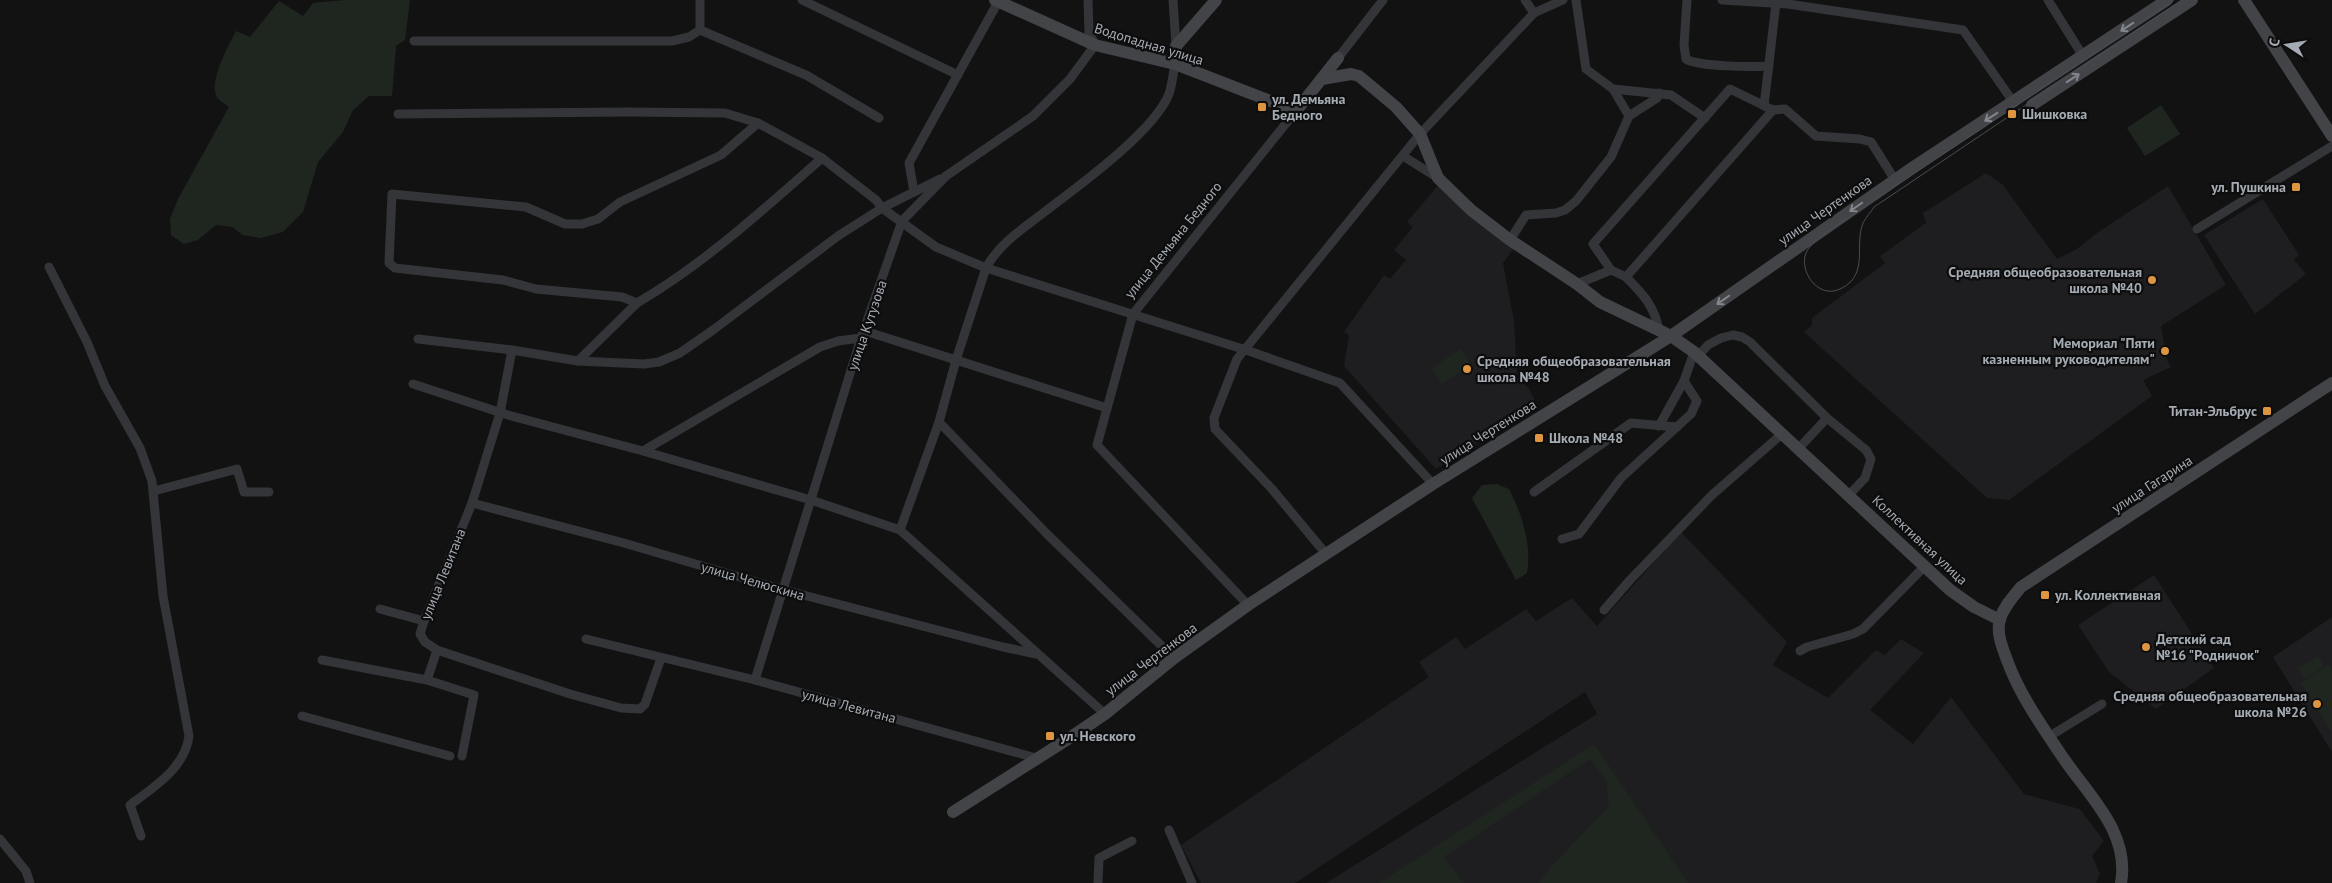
<svg xmlns="http://www.w3.org/2000/svg" width="2332" height="883" font-family="'PT Sans',sans-serif">
<style>
.built{fill:#1e1e20}
.green{fill:#1f261f}
.lines{fill:none;stroke-linecap:round;stroke-linejoin:round}
.street{stroke:#343538;stroke-width:9}
.secondary{stroke:#424448;stroke-width:12}
.tram{stroke:#4b4d51;stroke-width:1}
.oneway{stroke:#82878d}
.poi-dot{fill:#dd9540;stroke:#0d0d0e;stroke-width:2}
.labels{text-anchor:middle;stroke-width:4.5;stroke-linejoin:round;paint-order:stroke}
.street-label{font-size:14px;fill:#a5abb2;stroke:#0d0d0e}
.poi-label{font-size:14px;font-weight:bold;fill:#a5abb2;stroke:#0d0d0e;text-anchor:start}
</style>
<rect width="100%" height="100%" fill="#121213"/>
<!-- built -->
<g class="built">
<path d="M1986,173L2003,185L2057,259L2077,249L2097,233L2168,186L2226,285L2161,326L2167,360L2171,367L2143,380L2152,396L2009,500L1987,498L1804,332L1812,325V318L1885,263L1880,256L1926,223L1923,213Z"/>
<path d="M1439,184L1516,246L1503,263L1514,321L1517,377L1529,389L1535,401L1520,415L1436,469L1344,366L1349,335L1344,332L1384,275L1390,279L1406,260L1394,250L1413,227L1407,222Z"/>
<path d="M2263,199L2299,255L2294,260L2306,274L2255,314L2204,235Z"/>
<path d="M1681,532L1787,642L1773,665L1828,698L1876,650L1885,655L1901,639L1924,653L1870,710L1913,744L1951,697L2024,794L2080,809L2104,841L2092,856L2100,874L2096,883H1326L1597,714L1585,692L1295,883H1201L1181,845L1429,677L1419,662L1456,637L1465,649L1526,609L1536,621L1572,598L1597,626Z"/>
<path d="M2154,575L2214,668L2156,709L2109,672L2078,625Z"/>
<path d="M2332,617V752L2273,657Z"/>
</g>
<!-- green -->
<g class="green">
<path d="M345,0H410L405,40L396,46L392,96H369L353,110L343,132L318,162L303,212L283,232L260,238L243,235L232,227L216,225L198,240L184,244L171,235L170,219L178,199L229,107C226,104 219,101 217,97C208,83 229,44 236,31L250,37L279,1L303,16L313,3Z"/>
<path d="M2161,105L2180,134L2145,156L2127,128Z"/>
<path d="M1461,349L1471,365L1442,384L1432,368Z"/>
<path d="M1497,484L1509,489C1522,514 1532,546 1527,573L1516,580L1472,498L1482,485Z"/>
<path d="M2318,656L2324,667L2305,679L2298,669Z"/>
<path d="M2329,665L2332,670V732L2301,683Z"/>
<path d="M1594,744L1688,883H1539L1550,868L1609,806L1606,780L1590,759L1444,857L1464,883H1379Z"/>
</g>
<g class="lines">
<!-- street -->
<g class="street">
<path d="M802,0L958,75"/>
<path d="M1173,0L1176,46"/>
<path d="M1525,0L1534,13"/>
<path d="M1576,0L1586,69L1613,89L1671,95L1705,118"/>
<path d="M1687,0L1684,45L1686,59C1700,67 1752,67 1769,66"/>
<path d="M1722,0L1788,4L1963,30L2014,103"/>
<path d="M2048,0L2083,56"/>
<path d="M700,30L806,75L879,118"/>
<path d="M414,41H672L689,37L700,30V0"/>
<path d="M1338,58L1383,0"/>
<path d="M1764,106L1776,3"/>
<path d="M1773,110L1785,109L1816,136L1860,139L1871,142L1895,180"/>
<path d="M398,114L629,112L725,113L758,123L822,158L876,200L882,208L936,247L986,268L1246,350L1340,383L1433,484"/>
<path d="M1629,116L1657,98L1659,93"/>
<path d="M758,123L721,155L620,202L598,219L582,224H565L526,207L392,194L389,263L395,268L503,280L536,289L622,297L637,303C704,264 764,209 822,158"/>
<path d="M1403,156L1438,178"/>
<path d="M914,192L909,163L999,0"/>
<path d="M2197,229L2332,146"/>
<path d="M1510,240L1526,215L1556,213L1565,210L1576,201L1611,157L1629,116L1613,89"/>
<path d="M49,267L87,342L105,386L140,448L152,481L163,596L189,736C185,768 154,787 130,805L141,836"/>
<path d="M1626,277C1643,294 1655,307 1659,331"/>
<path d="M1577,284L1611,270L1626,277L1773,110L1730,89L1593,244L1611,270"/>
<path d="M865,331L1107,408"/>
<path d="M418,339L512,350L578,361L644,364L659,362L680,353L713,330L838,236L882,208L940,179"/>
<path d="M512,350L500,413L472,503L424,621L420,634L425,642L437,650L570,694L621,708L640,709L645,704L661,658"/>
<path d="M1698,356L1708,345L1721,338L1733,335L1742,337L1750,342L1827,418L1866,450L1871,459L1865,478L1849,495"/>
<path d="M578,361L637,303"/>
<path d="M413,384L508,415L643,451L811,500L900,530L1105,714"/>
<path d="M939,422L1046,533L1174,658"/>
<path d="M1659,426L1684,381"/>
<path d="M1799,448L1827,418"/>
<path d="M643,451L820,347L838,341L861,338"/>
<path d="M154,491L237,469L244,492H269"/>
<path d="M1534,492L1631,423L1677,427"/>
<path d="M472,503L624,543L784,590L1003,647L1036,654"/>
<path d="M900,530L939,422L956,360L986,268C999,244 1021,230 1043,213C1076,188 1154,132 1169,94C1172,85 1173,74 1175,64"/>
<path d="M1562,539L1579,534L1621,478L1691,414L1697,401L1684,381L1694,352"/>
<path d="M1326,554L1272,489L1215,429L1214,418L1237,359L1420,134L1534,13L1563,0"/>
<path d="M1248,605L1097,445L1133,314L1296,111"/>
<path d="M380,609L424,621"/>
<path d="M1604,610L1630,580L1712,495L1783,433"/>
<path d="M586,639L755,680L1036,758"/>
<path d="M1800,651L1807,647L1853,634L1863,629L1924,567"/>
<path d="M322,660L427,680L474,695L462,756"/>
<path d="M427,680L437,650"/>
<path d="M755,680L861,338L902,221L946,176L1033,116L1070,79L1095,45L1089,32L1088,0"/>
<path d="M302,716L450,756"/>
<path d="M2050,736L2102,704"/>
<path d="M1169,830L1192,883"/>
<path d="M0,839L26,871L30,883"/>
<path d="M1098,883L1099,858L1132,841"/>
</g>
<!-- secondary -->
<g class="secondary">
<path d="M995,0L1095,45L1175,64L1296,111L1338,58"/>
<path d="M2244,0L2332,136"/>
<path d="M1175,64L1176,46L1216,0"/>
<path d="M1322,79L1351,74L1359,76L1396,107L1420,134L1438,178L1471,210L1510,240L1577,284L1600,302L1671,336L1694,352L1950,590L1974,607L2000,620"/>
<path d="M2032,105L2192,0"/>
<path d="M953,812L1068,739L1105,714L1174,658L1248,605L1433,484L1671,336L1915,166L2167,0"/>
<path d="M2121,883C2130,833 2090,797 2064,759C2043,728 2019,694 2007,660C2002,647 1996,632 2000,619C2004,606 2013,597 2021,587L2332,383"/>
</g>
<!-- tram -->
<path class="tram" d="M2174,0L1825,233C1818,239 1807,247 1805,256C1801,276 1821,300 1842,288C1869,274 1854,245 1863,223C1866,217 1871,212 1874,207L2182,0"/>
</g>
<!-- one-way arrows -->
<defs><path id="oneway-shaft" d="M-6 0H5M1.5-3L5.5 0L1.5 3" fill="none" stroke-width="1.6" stroke-linecap="round" stroke-linejoin="round" transform="scale(1.25)"/></defs>
<g class="oneway">
<use href="#oneway-shaft" transform="translate(2127 27) rotate(147)"/>
<use href="#oneway-shaft" transform="translate(2073 78) rotate(-33)"/>
<use href="#oneway-shaft" transform="translate(1991 117) rotate(147)"/>
<use href="#oneway-shaft" transform="translate(1856 207) rotate(145)"/>
<use href="#oneway-shaft" transform="translate(1723 300) rotate(145)"/>
</g>
<!-- markers -->
<g class="poi-dot">
<rect x="1257" y="102" width="10" height="10" rx="2.5"/>
<rect x="2007" y="109" width="10" height="10" rx="2.5"/>
<rect x="2291" y="182" width="10" height="10" rx="2.5"/>
<circle cx="2152" cy="280" r="5"/>
<circle cx="2165" cy="351" r="5"/>
<circle cx="1467" cy="369" r="5"/>
<rect x="2262" y="406" width="10" height="10" rx="2.5"/>
<rect x="1534" y="433" width="10" height="10" rx="2.5"/>
<rect x="2040" y="590" width="10" height="10" rx="2.5"/>
<circle cx="2146" cy="647" r="5"/>
<circle cx="2317" cy="704" r="5"/>
<rect x="1045" y="731" width="10" height="10" rx="2.5"/>
</g>
<g class="labels">
<!-- street labels -->
<g class="street-label">
<text transform="translate(1149 44) rotate(17)" y="5">Водопадная улица</text>
<text transform="translate(1825 210) rotate(-35)" y="5">улица Чертенкова</text>
<text transform="translate(1173 240) rotate(-51)" y="5">улица Демьяна Бедного</text>
<text transform="translate(867 325) rotate(-71)" y="5">улица Кутузова</text>
<text transform="translate(1488 432) rotate(-32)" y="5">улица Чертенкова</text>
<text transform="translate(2152 484) rotate(-33)" y="5">улица Гагарина</text>
<text transform="translate(1920 540) rotate(43)" y="5">Коллективная улица</text>
<text transform="translate(443 574) rotate(-68)" y="5">улица Левитана</text>
<text transform="translate(753 581) rotate(16)" y="5">улица Челюскина</text>
<text transform="translate(1151 659) rotate(-37)" y="5">улица Чертенкова</text>
<text transform="translate(849 706) rotate(15)" y="5">улица Левитана</text>
</g>
<!-- poi labels -->
<g class="poi-label">
<text x="1272" y="104">ул. Демьяна<tspan x="1272" dy="16">Бедного</tspan></text>
<text x="2022" y="119">Шишковка</text>
<text x="2286" y="192" text-anchor="end">ул. Пушкина</text>
<text x="2142" y="277" text-anchor="end">Средняя общеобразовательная<tspan x="2142" dy="16">школа №40</tspan></text>
<text x="2155" y="348" text-anchor="end">Мемориал "Пяти<tspan x="2155" dy="16">казненным руководителям"</tspan></text>
<text x="1477" y="366">Средняя общеобразовательная<tspan x="1477" dy="16">школа №48</tspan></text>
<text x="2257" y="416" text-anchor="end">Титан-Эльбрус</text>
<text x="1549" y="443">Школа №48</text>
<text x="2055" y="600">ул. Коллективная</text>
<text x="2156" y="644">Детский сад<tspan x="2156" dy="16">№16 "Родничок"</tspan></text>
<text x="2307" y="701" text-anchor="end">Средняя общеобразовательная<tspan x="2307" dy="16">школа №26</tspan></text>
<text x="1060" y="741">ул. Невского</text>
</g>
</g>
<!-- north arrow -->
<g transform="translate(2287 45) rotate(282)" stroke="#0d0d0e" stroke-width="4" paint-order="stroke">
<path d="M0-4L9 19L0 12L-9 19Z" fill="#a5abb2"/>
<text y="-8" font-size="14" font-weight="bold" text-anchor="middle" fill="#a5abb2">С</text>
</g>
</svg>
